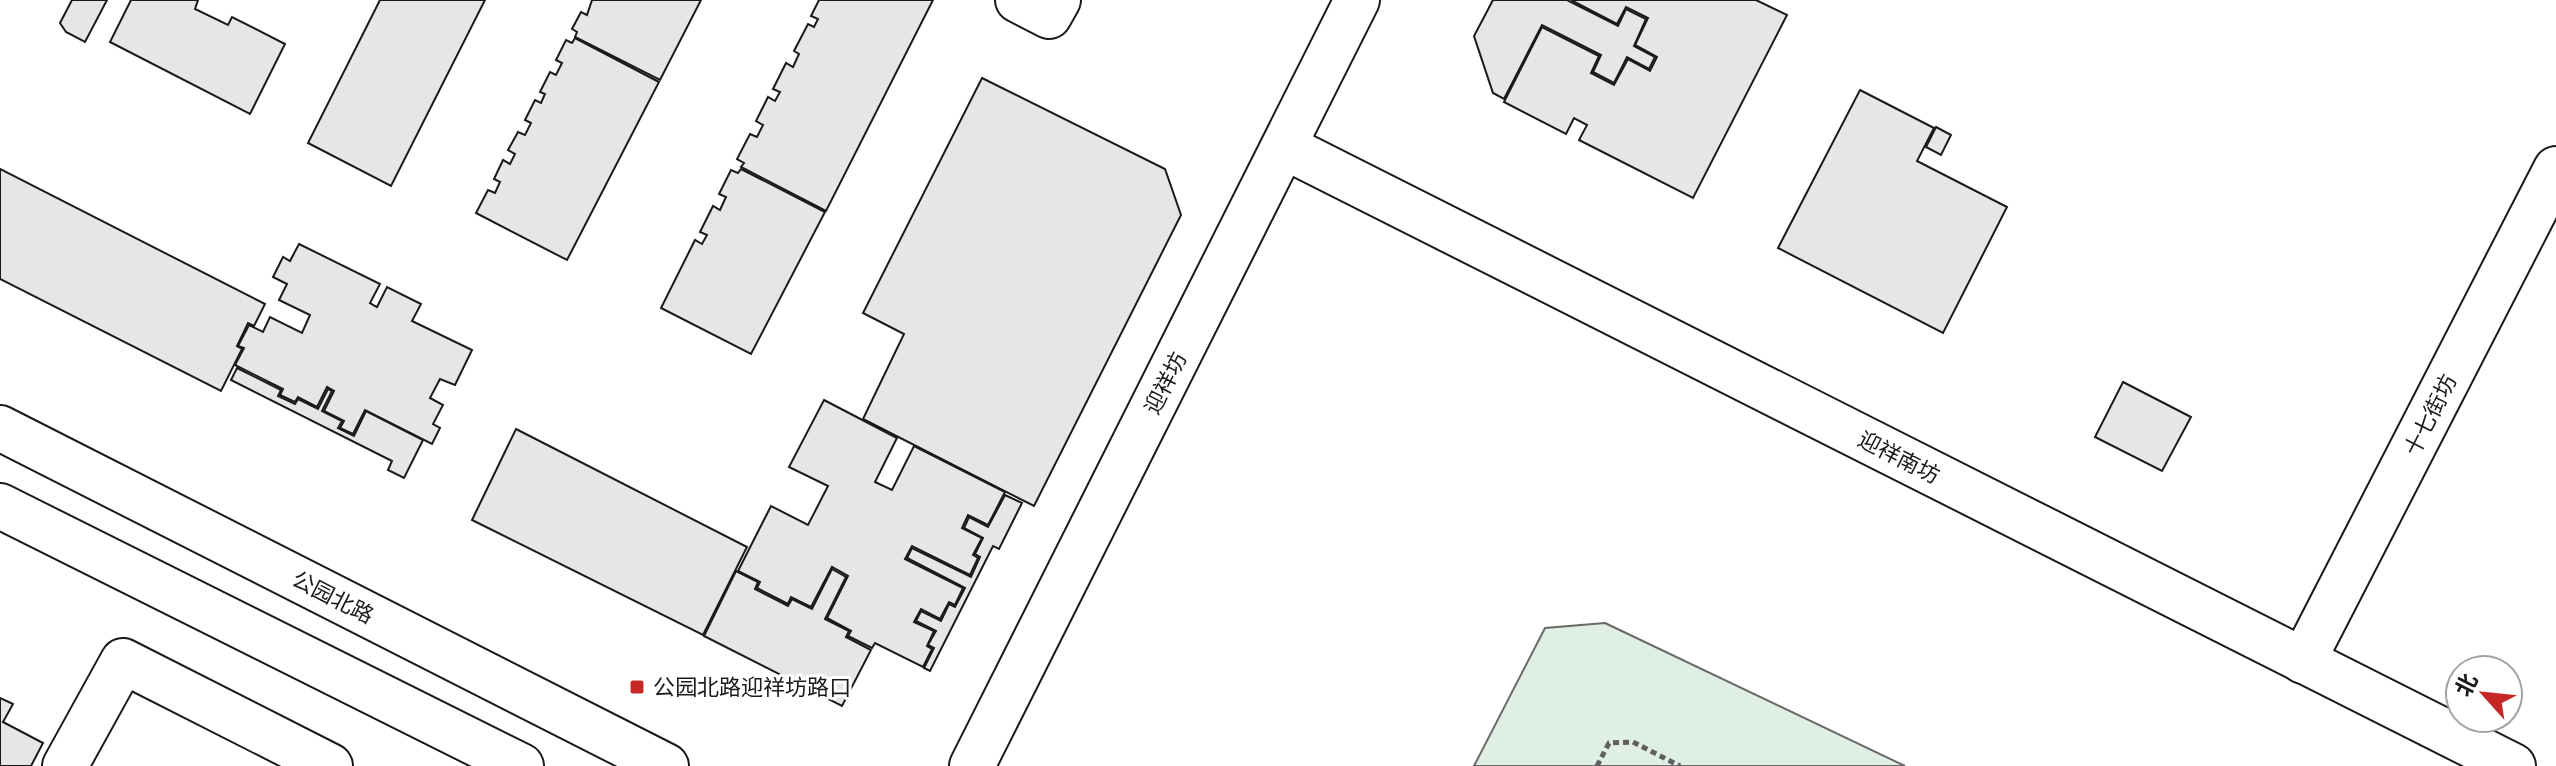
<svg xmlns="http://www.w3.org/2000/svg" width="2556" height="766" font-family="Inter,'Noto Sans SC',sans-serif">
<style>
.green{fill:#e0efe3;stroke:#6a6a6a;stroke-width:2}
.building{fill:#e6e6e6;stroke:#1a1a1a;stroke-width:2}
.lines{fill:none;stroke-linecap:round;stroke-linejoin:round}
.minor-casing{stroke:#1a1a1a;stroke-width:48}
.major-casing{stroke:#1a1a1a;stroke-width:48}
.path{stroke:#5f5f5f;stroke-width:5;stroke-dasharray:6 4;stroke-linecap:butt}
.minor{stroke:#fff;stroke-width:44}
.major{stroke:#fff;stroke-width:44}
.poi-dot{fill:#c62828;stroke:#fff;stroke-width:3}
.labels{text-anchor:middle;stroke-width:6;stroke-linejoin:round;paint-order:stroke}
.street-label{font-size:22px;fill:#1a1a1a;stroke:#fff}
.poi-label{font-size:22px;fill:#1a1a1a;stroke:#fff;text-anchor:start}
</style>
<rect width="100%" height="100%" fill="#fff"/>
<!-- green -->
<path class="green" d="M1605,623L1905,766H1474L1545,628Z"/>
<!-- building -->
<g class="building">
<path d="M72,0H107L85,42L66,32L60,23Z"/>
<path d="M131,0H198L195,9L228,25L232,17L285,44L250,114L110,42Z"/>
<path d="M380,0H485L391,186L308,143Z"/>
<path d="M592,0H701L660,80L575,37L577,32L572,29L581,12L587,15Z"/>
<path d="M819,0H933L826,211L741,167L744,163L737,159L750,134L757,137L763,125L756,121L768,97L775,101L780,92L773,89L786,63L793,67L799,54L794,51L808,24L814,27L818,19L811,16Z"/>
<path d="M1493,0H1567L1618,26L1626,9L1646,19L1634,46L1655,57L1649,69L1627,57L1614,83L1593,72L1601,55L1542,25L1504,99L1493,93L1474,36Z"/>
<path d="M1571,0H1756L1787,15L1693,198L1579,140L1587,125L1574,118L1566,134L1504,102L1542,27L1599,56L1591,73L1614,85L1628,59L1650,71L1657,57L1635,45L1648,18L1626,7L1617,24Z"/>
<path d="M575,38L659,82L567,260L476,213L488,190L495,193L500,182L494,179L503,160L510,164L515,154L508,150L518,132L525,135L531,123L525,120L535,100L541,103L545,94L540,92L550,72L556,75L562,63L556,60L566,40L572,43Z"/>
<path d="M982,78L1165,169L1181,215L1034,506L863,419L904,334L863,313Z"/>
<path d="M1860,90L1934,128L1917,161L2007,207L1943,333L1778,248Z"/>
<path d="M1936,127L1951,135L1941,155L1926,147Z"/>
<path d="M0,169L265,304L254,326L248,323L237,346L242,349L221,391L0,279Z"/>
<path d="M741,169L825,212L751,354L661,308L695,240L702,244L707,235L700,232L713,206L720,210L726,197L719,194L731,170L738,173Z"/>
<path d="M299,244L380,284L370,303L377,307L387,287L421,304L412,321L472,350L455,385L440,379L430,398L443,405L433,424L440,428L432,444L365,410L353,434L340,428L344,421L324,411L334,391L327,387L317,407L298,397L295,402L280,395L283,389L235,365L244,348L238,346L249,325L263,332L270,317L302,333L310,315L279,300L287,284L273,277L283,257L290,261Z"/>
<path d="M237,368L281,390L278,396L295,404L298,399L318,409L328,389L332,391L322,411L342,421L338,428L354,436L366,411L423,440L404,478L388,470L392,461L231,380Z"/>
<path d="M2123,382L2191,417L2162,471L2095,437Z"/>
<path d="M824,400L897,438L875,482L892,490L914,446L1005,492L988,525L968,515L962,528L982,538L973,555L978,558L970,575L912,546L905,559L963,588L955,605L949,602L940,619L921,609L914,622L934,631L927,646L932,649L923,667L875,643L872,648L848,636L851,631L827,618L848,576L832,567L811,607L791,597L788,604L757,588L760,582L738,571L771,506L808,525L828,486L789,467Z"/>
<path d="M516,429L747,547L703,635L472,520Z"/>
<path d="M1005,495L1022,503L999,549L993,546L930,671L924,668L934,648L928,645L936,631L916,621L921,611L941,621L949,604L955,607L965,588L907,558L912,548L971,577L980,557L975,554L983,538L964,528L969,517L988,527Z"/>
<path d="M832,569L846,577L825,619L849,631L846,637L871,650L842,706L704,636L736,571L758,582L755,589L788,606L792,599L812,609Z"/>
<path d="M0,698L13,704L3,722L43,743L31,766H0Z"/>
</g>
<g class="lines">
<defs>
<g id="minor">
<path d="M1018,0L1049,16L1058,0"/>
<path d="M1285,147L2513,766"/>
<path d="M2303,661L2556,169"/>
<path d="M65,766L123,661L330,766"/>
<path d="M972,766L1357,0"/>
</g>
<g id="major">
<path d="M0,428L666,766"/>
<path d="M0,506L521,766"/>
</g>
</defs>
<!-- minor casing -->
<use href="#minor" class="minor-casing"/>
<!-- major casing -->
<use href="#major" class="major-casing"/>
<!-- path -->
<path class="path" d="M1597,766L1609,743L1633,742L1680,766"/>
<!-- minor -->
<use href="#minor" class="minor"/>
<!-- major -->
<use href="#major" class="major"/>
</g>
<!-- markers -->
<rect class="poi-dot" x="629" y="679" width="16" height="16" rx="4"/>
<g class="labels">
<!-- street labels -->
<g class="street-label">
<text transform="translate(1165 383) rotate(-63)" y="8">迎祥坊</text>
<text transform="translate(2430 415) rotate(-63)" y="8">十七街坊</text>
<text transform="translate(1899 457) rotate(27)" y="8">迎祥南坊</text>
<text transform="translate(333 597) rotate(27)" y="8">公园北路</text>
</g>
<!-- poi labels -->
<g class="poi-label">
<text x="653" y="695">公园北路迎祥坊路口</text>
</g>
</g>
<!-- north arrow -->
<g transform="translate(2484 694) rotate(297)"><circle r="38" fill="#ffffff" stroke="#a3a3a3" stroke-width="2"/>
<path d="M0-6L14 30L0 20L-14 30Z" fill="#c62828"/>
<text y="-12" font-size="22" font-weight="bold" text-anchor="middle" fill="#1a1a1a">北</text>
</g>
</svg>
